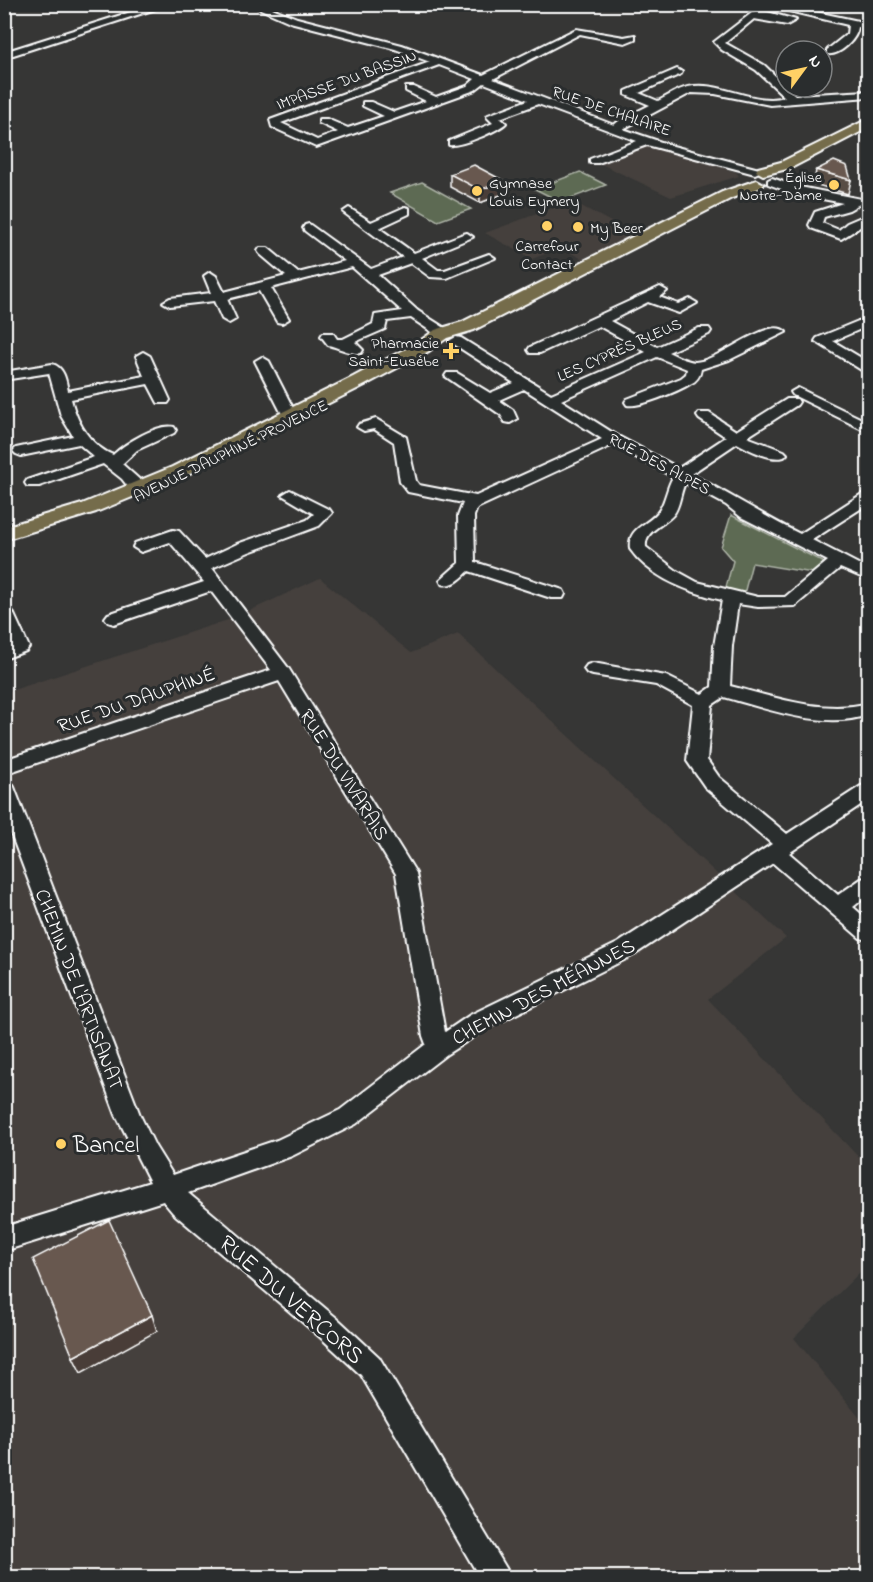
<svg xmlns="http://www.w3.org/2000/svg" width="873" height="1582" font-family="'Indie Flower',sans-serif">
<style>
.built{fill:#45403d}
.green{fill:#5d6a52;stroke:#aeb4a8;stroke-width:1.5}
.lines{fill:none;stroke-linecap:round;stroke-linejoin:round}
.minor-casing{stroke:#fff;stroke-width:4}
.major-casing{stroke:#fff;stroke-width:4}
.minor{fill:#2a2d2e;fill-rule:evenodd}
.major{fill:#746c4b;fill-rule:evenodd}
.wall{fill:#594d45;stroke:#fff;stroke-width:1.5}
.shaded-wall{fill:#493e38;stroke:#fff;stroke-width:1.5}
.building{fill:#685950;stroke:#fff;stroke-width:1.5}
.poi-dot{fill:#ffd166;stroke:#2a2d2e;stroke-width:2}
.labels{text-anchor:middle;stroke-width:6;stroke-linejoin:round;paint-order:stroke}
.far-street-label{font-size:16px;fill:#fff;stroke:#2a2d2e}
.far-poi-label{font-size:16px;fill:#fff;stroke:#2a2d2e;text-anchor:end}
.street-label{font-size:20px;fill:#fff;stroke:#2a2d2e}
.near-poi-label{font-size:24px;fill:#fff;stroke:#2a2d2e;text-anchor:start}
.near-street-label{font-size:24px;fill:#fff;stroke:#2a2d2e}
</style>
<rect width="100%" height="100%" fill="#363635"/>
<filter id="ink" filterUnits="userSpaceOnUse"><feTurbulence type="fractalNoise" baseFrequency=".0167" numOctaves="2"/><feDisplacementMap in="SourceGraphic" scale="12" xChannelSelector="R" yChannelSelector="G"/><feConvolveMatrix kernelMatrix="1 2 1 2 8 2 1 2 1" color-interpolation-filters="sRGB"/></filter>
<g filter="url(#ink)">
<!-- built -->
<g class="built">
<path d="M648,145L697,159L736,172L739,176L671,197L599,163Z"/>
<path d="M572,201L635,235L596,256L583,259L561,248L532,259L485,233Z"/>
<path d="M320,578L411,653L458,634L786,938L708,999L868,1167V1264L794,1338L868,1428V1577H5L4,693L234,618Z"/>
</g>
<!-- green -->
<g class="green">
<path d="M580,172L606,185L561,202L535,189Z"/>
<path d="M422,182L471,209L438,221L390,193Z"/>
<path d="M731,515L823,562V568L813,573L752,563L744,594L725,591L733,561L721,547Z"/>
</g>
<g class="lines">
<defs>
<g id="minor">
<path d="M156,4H171L4,58V52Z"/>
<path d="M249,4H262L297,18L402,45L483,75L576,29L624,37L635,35V39L625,43L580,34L493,79L614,125L620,120L650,105L626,95V91L677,69L682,72L681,74L639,93L658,101C668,96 678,89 688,87C720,80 753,106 785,97L756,70L722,50L714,42L757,9L796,20L787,25L754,19L725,43L764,65L795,95L868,91V97L770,105L715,94L691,93L623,129L673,146L759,169L761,171L755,174L647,145L598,163H590V159L637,141L538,104L500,118L506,123C498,131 460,147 449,145V141L493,123L487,117L488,115L528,100L484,83L475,90L316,147L272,127L270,120L430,62L395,49L290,22ZM439,65L475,79L467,86L436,97L414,87H406V91L426,101L394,112L371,102H363V106L384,116L348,128L327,119H319V123L338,132L317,140L281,123Z"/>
<path d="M625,4H652C646,8 631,8 625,4Z"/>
<path d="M779,4L868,23V29L858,27C857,39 840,56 827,54V50L847,34L848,25L772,7Z"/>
<path d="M772,178L795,186L861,199L863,202L849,210L824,217L822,223L839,230L847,223L868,214V222L841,239L811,228L809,225L815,212L843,203L792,193L768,184V180Z"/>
<path d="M405,207L409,208V214L379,228L414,253L463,234L467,233L473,237L422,258L438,270H445L489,254L495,258L447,278L430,277L411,263L378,275L418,311L448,330L450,333L448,336H438L411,318L387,321L385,329L355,342L363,350L361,353C353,355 337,347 328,345L321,336L323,333H333L337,339H343L373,324L375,315L402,311L352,267L271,288L289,319L282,323L277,322L259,291L227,299L236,319L229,323L222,319L214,301L170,306L163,302L170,298L211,293L204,276L210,272L216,276L224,292L286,276L260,254L258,251L260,248H268L298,273L345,261L305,231L303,228L305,225L309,224L371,269L403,257L343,212L349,208L371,222Z"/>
<path d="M660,287L667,291L659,297L678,304L690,299L697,303L679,313L648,302L610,321L657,347L699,328H709L711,331L709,334L668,352C676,356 686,361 695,362C719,362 769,315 786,332L729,360L701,369C700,376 697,381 690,384C679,391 638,408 627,405L625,402L627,399L681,378L686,374L687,369L657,357L561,400L618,436L679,468L726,437L699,419L697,416L699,413H709L736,431L787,399H797L799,402L797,405L747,437L784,451L787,454L784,457C770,461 750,450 737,443L691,474C728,493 762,515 800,534L862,494L868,492V504L812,540L868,569V580L840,568L795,606L758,607L738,604L732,646L730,686C774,697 824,715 868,703V715C823,730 768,709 724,697L712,705L707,760L719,777L787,834L861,786L868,784V800L789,853L838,895L861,879L868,877V895L853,907L868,920V940L860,938L773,863L634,955L486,1029L447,1054L356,1124L292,1156L188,1193L339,1320L379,1357L512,1578H480L361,1375L321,1338L173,1213L163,1201L4,1251V1227L150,1182L116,1115L4,815V780L11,782L14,787L140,1115L155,1146L173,1175L277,1140L340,1110L426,1044L423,1036L396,874L279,681L4,774V760L271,670L211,591L114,624L108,622L105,618L108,614L204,582L170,542L141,552L133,547L135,543L173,530L179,531L205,559L237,544L307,520L314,514L282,495L290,490L330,510L332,513L319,526L249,552L212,568L289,669L416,873L445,1032L470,1015L618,943L772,844L705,787L687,761L693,705L656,685L593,675L587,673L584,669L587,665L593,663L666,676L702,694L712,687L714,646L722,600C689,592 650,578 630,549C627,526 651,525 660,509C666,499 667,487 673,477L613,445L477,508L474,516L475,562L563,590L565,594L563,598H551L469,571C461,578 454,587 442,584L440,580L459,563L458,516L463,503L408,492L400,482L394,442L374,429L364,431L357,427L359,424L376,419L406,437L416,481L419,485L476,496L602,439L524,389L499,400L513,410L517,419L510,423L505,422L501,415L445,376L447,373H457L490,393L514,383L449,341L456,337L461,338L551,394L646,352L599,326L540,353H530L528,350L530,347ZM685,483L726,505L741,517L828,561L785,597H758L697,582L677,571L646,547C644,531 663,526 673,515C680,507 680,493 685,483Z"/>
<path d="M868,317V326L833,341L868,362V372L863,371L815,341L817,338Z"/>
<path d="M143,352L150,356L170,400L168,403H158L148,384L71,399C77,422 89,445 113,455C124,444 158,423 174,427L176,430L174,433L137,450L122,464L141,481L150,494L148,497H136L122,479L103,464L39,486H27L25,483L27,480L94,457L79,444L21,456L16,454L13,451L16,448L73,436L61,416L49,373L4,380V372L52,364C64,367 66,380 68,391L144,376L136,356Z"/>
<path d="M262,357L269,361L297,416L295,419H285L283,416L255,361Z"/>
<path d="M798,388L868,422V432L793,395L791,392Z"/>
<path d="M4,607L10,608L13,612L29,647L26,651L4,659V646L11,644L4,630Z"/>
</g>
<g id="major">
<path d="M868,119V128L791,168L763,175L756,171L758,168L781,162Z"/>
<path d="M757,180L764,184L762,187L732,198L474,330L447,338L429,351L365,385L186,475L96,512L4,540V527L82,504L172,467L353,377L417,343L435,330L462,322L722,192Z"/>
</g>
</defs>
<!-- minor casing -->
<use href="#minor" class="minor-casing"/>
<!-- major casing -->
<use href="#major" class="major-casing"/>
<!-- minor -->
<use href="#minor" class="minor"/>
<!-- major -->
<use href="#major" class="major"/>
</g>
<!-- wall -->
<g class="wall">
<path d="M816,170L851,180L848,194L814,184Z"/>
<path d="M450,174L503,194L480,203L450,187Z"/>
</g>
<!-- shaded-wall -->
<g class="shaded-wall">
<path d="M504,181L503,194L480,203V190Z"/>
<path d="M152,1315L157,1331L81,1373L73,1357Z"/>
</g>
<!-- building -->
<g class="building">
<path d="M834,161L847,166L851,180L816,170Z"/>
<path d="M474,165L504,181L480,190L450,174Z"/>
<path d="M109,1220L152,1315L73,1357L33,1259Z"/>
</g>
</g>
<!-- markers -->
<g class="poi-dot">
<circle cx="834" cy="185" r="6"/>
<circle cx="477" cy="191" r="6"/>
<circle cx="547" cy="226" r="6"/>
<circle cx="578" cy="227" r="6"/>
<path d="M448 342h6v6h6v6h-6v6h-6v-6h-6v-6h6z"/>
<circle cx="61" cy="1144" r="6"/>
</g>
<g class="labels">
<!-- far-street labels -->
<g class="far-street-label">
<text transform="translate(346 79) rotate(-20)" y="6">IMPASSE DU BASSIN</text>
<text transform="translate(612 110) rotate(19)" y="6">RUE DE CHALAIRE</text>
<text transform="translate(619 349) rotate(-24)" y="6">LES CYPRÈS BLEUS</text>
<text transform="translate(230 450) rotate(-26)" y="6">AVENUE DAUPHINÉ PROVENCE</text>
<text transform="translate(660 463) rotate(28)" y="6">RUE DES ALPES</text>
</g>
<!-- far-poi labels -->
<g class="far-poi-label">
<text x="822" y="182">Église<tspan x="822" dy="18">Notre-Dame</tspan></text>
<text x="489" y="188" text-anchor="start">Gymnase<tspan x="489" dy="18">Louis Eymery</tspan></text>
<text x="590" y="233" text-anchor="start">My Beer</text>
<text x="547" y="251" text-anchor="middle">Carrefour<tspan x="547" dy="18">Contact</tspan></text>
<text x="439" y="348">Pharmacie<tspan x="439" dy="18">Saint-Eusèbe</tspan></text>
</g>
<!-- street labels -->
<g class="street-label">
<text transform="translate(136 699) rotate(-19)" y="7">RUE DU DAUPHINÉ</text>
<text transform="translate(345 774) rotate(58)" y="7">RUE DU VIVARAIS</text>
<text transform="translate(80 989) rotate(69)" y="7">CHEMIN DE L'ARTISANAT</text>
<text transform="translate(543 991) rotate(-28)" y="7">CHEMIN DES MÉANNES</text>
</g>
<!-- near-poi labels -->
<g class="near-poi-label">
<text x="73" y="1152">Bancel</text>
</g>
<!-- near-street labels -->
<g class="near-street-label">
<text transform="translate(292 1299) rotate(41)" y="8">RUE DU VERCORS</text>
</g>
</g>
<!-- margin -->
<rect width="873" height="1582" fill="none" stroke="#2a2d2e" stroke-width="24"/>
<rect x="12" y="12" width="849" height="1558" fill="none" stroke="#fff" stroke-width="2" filter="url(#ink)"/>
<!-- north arrow -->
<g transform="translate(804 69) rotate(57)"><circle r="28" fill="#2a2d2e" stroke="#7f8182" stroke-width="1.5"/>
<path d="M0-4.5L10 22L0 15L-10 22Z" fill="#ffd166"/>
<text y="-9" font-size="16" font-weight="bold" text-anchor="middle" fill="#ffffff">N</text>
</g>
</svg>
